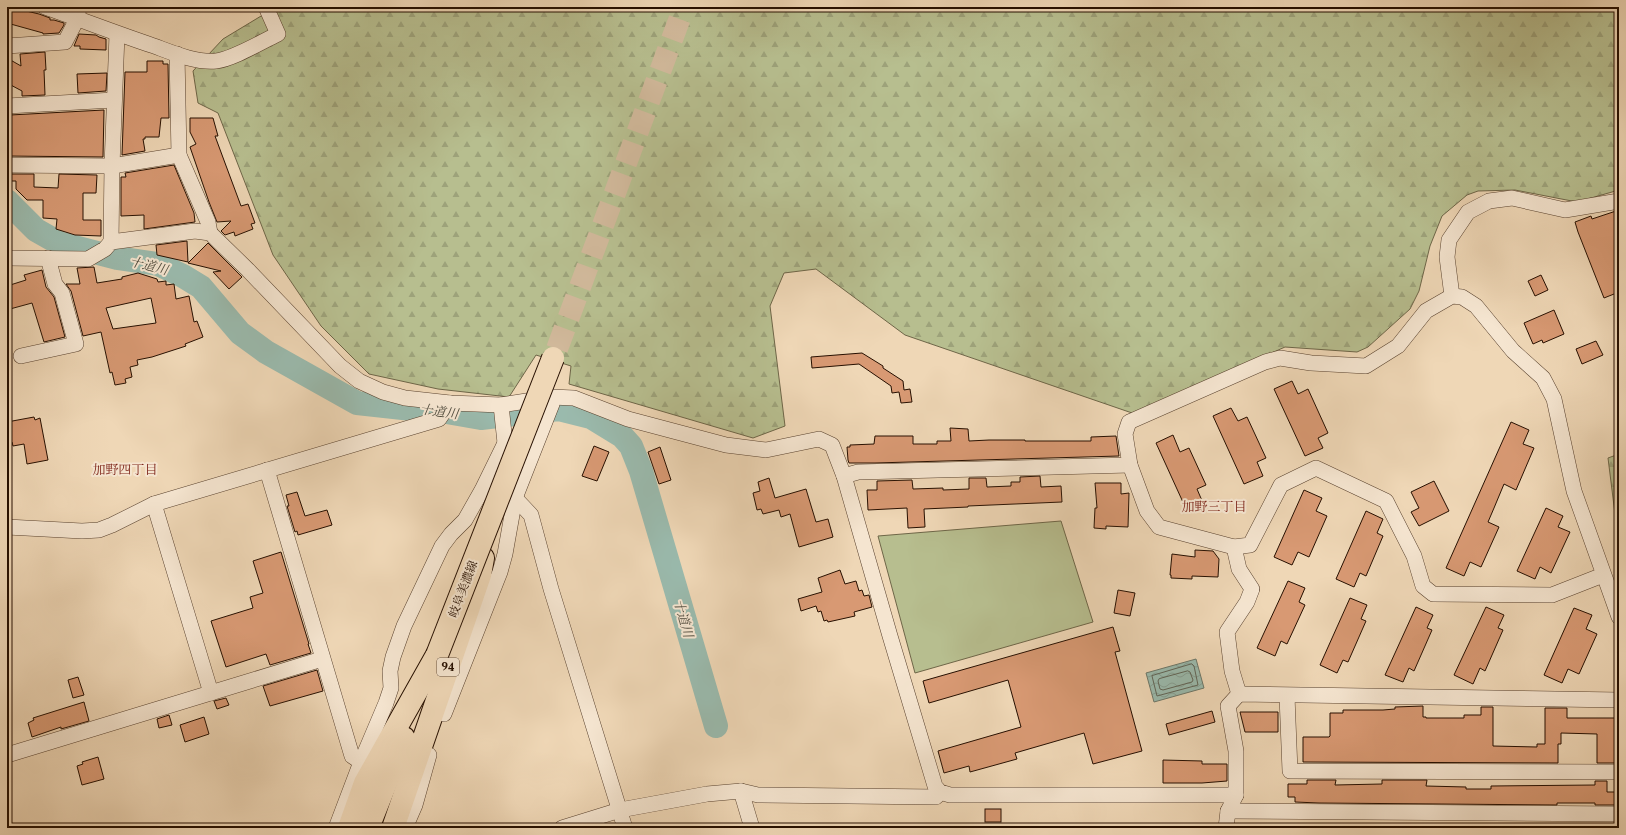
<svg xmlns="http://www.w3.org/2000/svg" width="1626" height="835" font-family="'Libre Caslon Text','Noto Serif JP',serif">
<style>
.green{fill:#b7be8f;stroke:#6e6648}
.forest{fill:url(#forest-firs);stroke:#6e6648}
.water{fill:url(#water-waves);stroke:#6c7668}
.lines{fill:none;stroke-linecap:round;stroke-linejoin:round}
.shore{stroke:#606456;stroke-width:1}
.river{stroke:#9abaad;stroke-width:24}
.building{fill:#d89973;stroke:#260f00;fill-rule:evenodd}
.primary-tunnel{stroke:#d1b99b;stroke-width:22;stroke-dasharray:22 11;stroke-linecap:butt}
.street-casing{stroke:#58412e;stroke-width:16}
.primary-casing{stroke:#260f00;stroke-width:24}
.street{stroke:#f5e5d0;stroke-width:15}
.primary{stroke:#efd7b6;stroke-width:22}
.primary-bridge-casing{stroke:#260f00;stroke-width:24;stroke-linecap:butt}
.primary-bridge{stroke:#efd7b6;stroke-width:22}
.labels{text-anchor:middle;stroke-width:4;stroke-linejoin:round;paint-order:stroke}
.shield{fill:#f5e5d0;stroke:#644f3e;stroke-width:1}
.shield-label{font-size:11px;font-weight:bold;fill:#260f00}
.street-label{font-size:12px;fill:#260f00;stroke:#f5e5d0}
.water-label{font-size:13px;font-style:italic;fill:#4f4b3d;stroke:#f5e5d0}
.neighbourhood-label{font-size:13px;fill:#7a1f14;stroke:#f5e5d0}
</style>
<defs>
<pattern id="forest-firs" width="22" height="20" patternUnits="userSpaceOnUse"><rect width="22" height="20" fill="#b7be8f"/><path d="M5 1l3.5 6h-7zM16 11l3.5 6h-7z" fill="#9da27a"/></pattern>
<pattern id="water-waves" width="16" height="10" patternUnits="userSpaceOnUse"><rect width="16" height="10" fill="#9abaad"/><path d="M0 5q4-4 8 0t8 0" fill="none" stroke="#859f93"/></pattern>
</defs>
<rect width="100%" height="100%" fill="#efd7b6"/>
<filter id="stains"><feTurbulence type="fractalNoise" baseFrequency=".005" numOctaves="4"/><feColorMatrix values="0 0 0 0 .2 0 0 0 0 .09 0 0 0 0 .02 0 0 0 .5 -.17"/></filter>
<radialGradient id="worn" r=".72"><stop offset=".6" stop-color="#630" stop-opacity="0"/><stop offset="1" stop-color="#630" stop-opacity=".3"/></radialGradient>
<!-- green -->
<path class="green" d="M1061,521L1093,622L915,673L878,536Z"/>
<!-- forest -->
<g class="forest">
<path d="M276,7H1619V190L1577,202L1515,190L1478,191L1467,195L1442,216L1430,246L1419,291L1410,309L1368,347L1357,352L1285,347L1135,414L905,335L816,269L784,273L770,306L785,426L753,438L569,384L571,366L536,355L509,397L438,389L369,374L321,326L273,255L218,113L198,103L193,71L223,39Z"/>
<path d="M1619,454V546L1608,458Z"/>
</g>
<!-- water -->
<path class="water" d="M1196,659L1204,688L1154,702L1146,673Z"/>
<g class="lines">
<!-- shore -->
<g class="shore">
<path d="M1192,664L1194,666L1198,685L1157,696L1152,676Z"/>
<path d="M1188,671L1190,672L1193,680L1192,682L1163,690L1160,689L1158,681L1159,679Z"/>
</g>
<!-- river -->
<path class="river" d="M7,201L36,230L59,243L117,258L158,264L183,276L201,287L240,333L266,352L357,403L430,411L435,410L481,418L559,409L591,417L622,436L631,446L641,471L716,726"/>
</g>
<!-- building -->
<g class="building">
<path d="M7,7H22V10L39,14L50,18V20H54L64,23V25L59,33L43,34V33L7,23Z"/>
<path d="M79,34L96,35L99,37L106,39V50L80,49V46H74Z"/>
<path d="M45,52L46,70H44L45,95L22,96V91L7,83V58L21,66L20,54Z"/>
<path d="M147,61H163V64H168L169,118H161L159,137H145V139H143L145,151L122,155L125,72H147Z"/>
<path d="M107,73L106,91L78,93L77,74Z"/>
<path d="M104,110L103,157L7,156V121H11L10,115Z"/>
<path d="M190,118H213L218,136H215L225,163L241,206L248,204L255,223L251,224L253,229L235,236L234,232L225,235L221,231L231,221L217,222L209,202L190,147L196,144L190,132Z"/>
<path d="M174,165L194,213L195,222L144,229V215L121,216V177H126L125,173Z"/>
<path d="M7,174H34V187L58,188L59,174L97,175L96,193H83V220H101V236L75,235L56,229L57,219L43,218V200H27L16,189V181H7Z"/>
<path d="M1619,210V243L1615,245L1619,255V292L1604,298L1578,232L1575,222L1591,216L1592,219Z"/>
<path d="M187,241L188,262L157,255L156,245Z"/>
<path d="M208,243L242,277L229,289L213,272L221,271L188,263Z"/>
<path d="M94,267L97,283L122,279V277L138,273L157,279L158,282L166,281V285L174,284L176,299L189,296L194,322L197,321L203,337L185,344L186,346L152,357L137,360L138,365L130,367L132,377L125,379L126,383L115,385L112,372L110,373L101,332L83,336L71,291L66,284H80L77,268ZM151,298L156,323L113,329L106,308Z"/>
<path d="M42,270L46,287L54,297L65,337L44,342L32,303L10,309L7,298V286L26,280L24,275Z"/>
<path d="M1541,275L1548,290L1535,296L1528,281Z"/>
<path d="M1554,310L1564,334L1543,343L1542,340L1533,344L1524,323Z"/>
<path d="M1596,341L1603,355L1582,364L1576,349Z"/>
<path d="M862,353L883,366V368L903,381L904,390L910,389L912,402L901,403L899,392L892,393L891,386L859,364L812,368L811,357Z"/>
<path d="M1292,381L1298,394L1308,389L1328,433L1318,438L1323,448L1305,456L1274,389Z"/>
<path d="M1231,408L1238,421L1247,417L1266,458L1257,462L1263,476L1244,484L1213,416Z"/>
<path d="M34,417L35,420L40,418L48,460L27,464L24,444L13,446L12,442L7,443V422Z"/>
<path d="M1511,422L1529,430L1523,444L1534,448L1516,490L1504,484L1494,508L1488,522L1499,527L1481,567L1470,562L1464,576L1446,568Z"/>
<path d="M950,428L968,429L969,441L989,440H1025V441H1091V437L1116,436L1119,456L875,463H849L848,460L847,447H850V445L874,444L875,436H913V444H937V441H951Z"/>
<path d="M1173,435L1180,452L1189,448L1206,485L1197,489L1203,503L1187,511L1156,443Z"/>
<path d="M594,446L609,452L597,481L582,476Z"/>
<path d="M660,447L671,480L659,484L648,452Z"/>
<path d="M1040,476L1041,487L1061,486L1062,502L968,506V507L924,509L925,527L908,528L907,508L868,510L867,490H877V481L912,480L913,489L943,488V490L969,489V478H986L987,487L1011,486V482H1020V477Z"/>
<path d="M769,478L775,498L806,489L816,522L828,519L833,537L799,547L790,514L781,517L779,510L763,514L761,509L757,510L753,493L760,491L758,482Z"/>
<path d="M1434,481L1449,511L1419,526L1411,512L1419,508L1411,492Z"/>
<path d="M1095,483H1121V494L1129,493L1128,527L1106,526V529L1094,528L1095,508H1097Z"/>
<path d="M1304,490L1322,498L1316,511L1327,516L1309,557L1298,552L1292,565L1274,557Z"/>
<path d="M297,492L305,516L327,510L332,525L298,535L297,531L295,532L287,506H289L286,495Z"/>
<path d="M1546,508L1563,516L1558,527L1570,532L1551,573L1540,567L1535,579L1517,571Z"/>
<path d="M1366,511L1383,519L1377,533L1383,536L1366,576L1360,573L1354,587L1336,579Z"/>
<path d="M1195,550L1213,551L1219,559L1218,577L1192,576V579L1171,578V575H1170L1172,554L1195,557Z"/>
<path d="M281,552L309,644H308L311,653L270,665L266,654L226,667L211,621L253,608L250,597L263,593L253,561Z"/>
<path d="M840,570L845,584L856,581L859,591L862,590L864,596L869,595L872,607L854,612L855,616L828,622L827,620L824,621L821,611L818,612L816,606L801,611L798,599L822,592L818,578Z"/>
<path d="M1288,581L1305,588L1299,602L1305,605L1287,644L1281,641L1275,656L1257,648Z"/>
<path d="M1118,590L1135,593L1130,616L1114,613Z"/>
<path d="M1350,598L1367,605L1361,619L1366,621L1348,662L1343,660L1337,673L1320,665Z"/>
<path d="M1416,607L1433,615L1427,628L1432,630L1414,671L1409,668L1403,682L1385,675Z"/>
<path d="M1486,607L1504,615L1498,628L1503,630L1485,671L1480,668L1473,684L1454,675Z"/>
<path d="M1574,608L1592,615L1586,629L1597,634L1579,674L1568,669L1562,683L1544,675Z"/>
<path d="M1113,627L1120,651L1115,652L1142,751L1093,764L1084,733L1015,753L1017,759L970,772L969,766L944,773L938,751L1021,727L1008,680L929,703L923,681Z"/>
<path d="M317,670L323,691L270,706L263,686Z"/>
<path d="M78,677L84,695L73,698L68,680Z"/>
<path d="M226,698L229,705L217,709L214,701Z"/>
<path d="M84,702L89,721L61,729V727L32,737L28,723L34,720L33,718Z"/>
<path d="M1423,706V717H1426V718H1464V715H1481V707H1493V746L1537,747V744H1545V708H1567V718H1619V763H1597V734L1561,733V744H1558V763L1303,762V737H1329L1330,736V713H1343V710H1383L1395,709V707Z"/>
<path d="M1212,711L1215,722L1169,735L1166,724Z"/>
<path d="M1240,712H1278V732H1245Z"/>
<path d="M169,715L172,725L159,728L157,719Z"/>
<path d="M204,717L209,734L185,742L180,725Z"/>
<path d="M98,757L104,779L82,785L77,766L83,764L82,762Z"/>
<path d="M1163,760L1202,761V764H1227V781L1202,783H1163Z"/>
<path d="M1307,780H1336L1335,785L1382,784V780H1427L1426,786L1466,787V789H1491V786L1595,785V781H1607V792H1619V805H1595V803H1557V805L1319,803L1295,802V797H1288V784H1307Z"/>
<rect x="985" y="809" width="16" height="13"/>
</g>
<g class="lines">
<!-- primary-tunnel -->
<path class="primary-tunnel" d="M557,349L684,7"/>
<defs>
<g id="street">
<path d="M45,7C82,20 118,34 154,46C173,53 196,63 216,61C233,59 261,42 278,34L266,7"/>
<path d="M7,46L65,42L77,19L79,7"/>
<path d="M177,54L179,155L208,222L210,233"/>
<path d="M7,106L114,100"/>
<path d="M7,165L112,166L179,155"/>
<path d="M111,242L112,166L117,34"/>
<path d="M7,258L88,259L105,249L111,242L195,231L210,233L248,270L340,366L359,381L383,392L405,398L450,403L501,405L552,397L574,398L628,419L726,445L766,450L819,439L832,445L844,476L890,636L935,786L940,792L950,795H1236"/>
<path d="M1452,296L1447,257L1449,240L1468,212L1489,201L1512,198L1565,210L1619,201"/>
<path d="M21,356L76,344L62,293L55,284L48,258"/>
<path d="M501,405L505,443L508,451"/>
<path d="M267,470L352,756L361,762"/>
<path d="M844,476L858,472L1130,465"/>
<path d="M515,498L531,515L551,589L625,828"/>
<path d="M154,504L211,693"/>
<path d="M7,527L82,531L99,530L112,525L154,504L439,419L450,403"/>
<path d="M1234,547L1239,569L1252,589L1247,602L1227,632L1232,671L1239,694"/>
<path d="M1603,575L1552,595L1433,594L1423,586L1414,556L1386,501L1316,468L1281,485L1250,545L1234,547L1159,527L1147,511L1130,465L1125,434L1129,422L1265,362L1280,358L1311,363L1366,366L1398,346L1426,311L1452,296L1462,297L1476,306L1513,351L1543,378L1554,399L1574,491L1619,617"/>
<path d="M1287,696L1290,771L1619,772"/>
<path d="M444,714L500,572L505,554L515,498L552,404V397"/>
<path d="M7,755L322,659"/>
<path d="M741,791L752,828"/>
<path d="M1228,811L1619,814"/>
<path d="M336,828L361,762L386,703L391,688L390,671L393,657L404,626L442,546L451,534L465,520L482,490L505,443"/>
<path d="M405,828L415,805L429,755"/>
<path d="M562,828L620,810L707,794L741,791L758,795L936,797L940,792"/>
<path d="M1226,828L1228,811L1236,795V751L1228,706L1239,694L1619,700"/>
</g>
<g id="primary">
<path d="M349,828L365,783L437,655"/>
<path d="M368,828L404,738"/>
<path d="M393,828L480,575L483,558"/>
</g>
</defs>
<!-- street casing -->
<use href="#street" class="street-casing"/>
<!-- primary casing -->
<use href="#primary" class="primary-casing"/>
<!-- street -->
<use href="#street" class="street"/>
<!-- primary -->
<use href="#primary" class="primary"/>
<defs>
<path id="primary-bridge" d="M437,655L553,358"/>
</defs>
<!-- primary-bridge casing -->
<use href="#primary-bridge" class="primary-bridge-casing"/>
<!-- primary-bridge -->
<use href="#primary-bridge" class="primary-bridge"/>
</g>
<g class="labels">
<!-- shield labels -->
<rect class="shield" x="437" y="658" width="22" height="18" rx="3"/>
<g class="shield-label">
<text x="448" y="671">94</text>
</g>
<!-- street labels -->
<g class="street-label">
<text transform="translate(463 589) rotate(-69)" y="4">岐阜美濃線</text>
</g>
<!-- water labels -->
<g class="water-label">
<text transform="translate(149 265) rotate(14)" y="5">十道川</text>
<text transform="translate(439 411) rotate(8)" y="5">十道川</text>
<text transform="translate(684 618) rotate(74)" y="5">十道川</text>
</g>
<!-- neighbourhood labels -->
<g class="neighbourhood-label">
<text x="125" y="474">加野四丁目</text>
<text x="1214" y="511">加野三丁目</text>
</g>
</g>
<!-- margin -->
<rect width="1626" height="835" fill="none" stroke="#efd7b6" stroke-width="24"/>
<rect x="8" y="8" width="1610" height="819" fill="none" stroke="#260f00" stroke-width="2"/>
<rect x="12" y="12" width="1602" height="811" fill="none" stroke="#260f00"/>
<rect width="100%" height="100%" filter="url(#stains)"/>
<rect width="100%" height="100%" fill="url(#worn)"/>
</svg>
